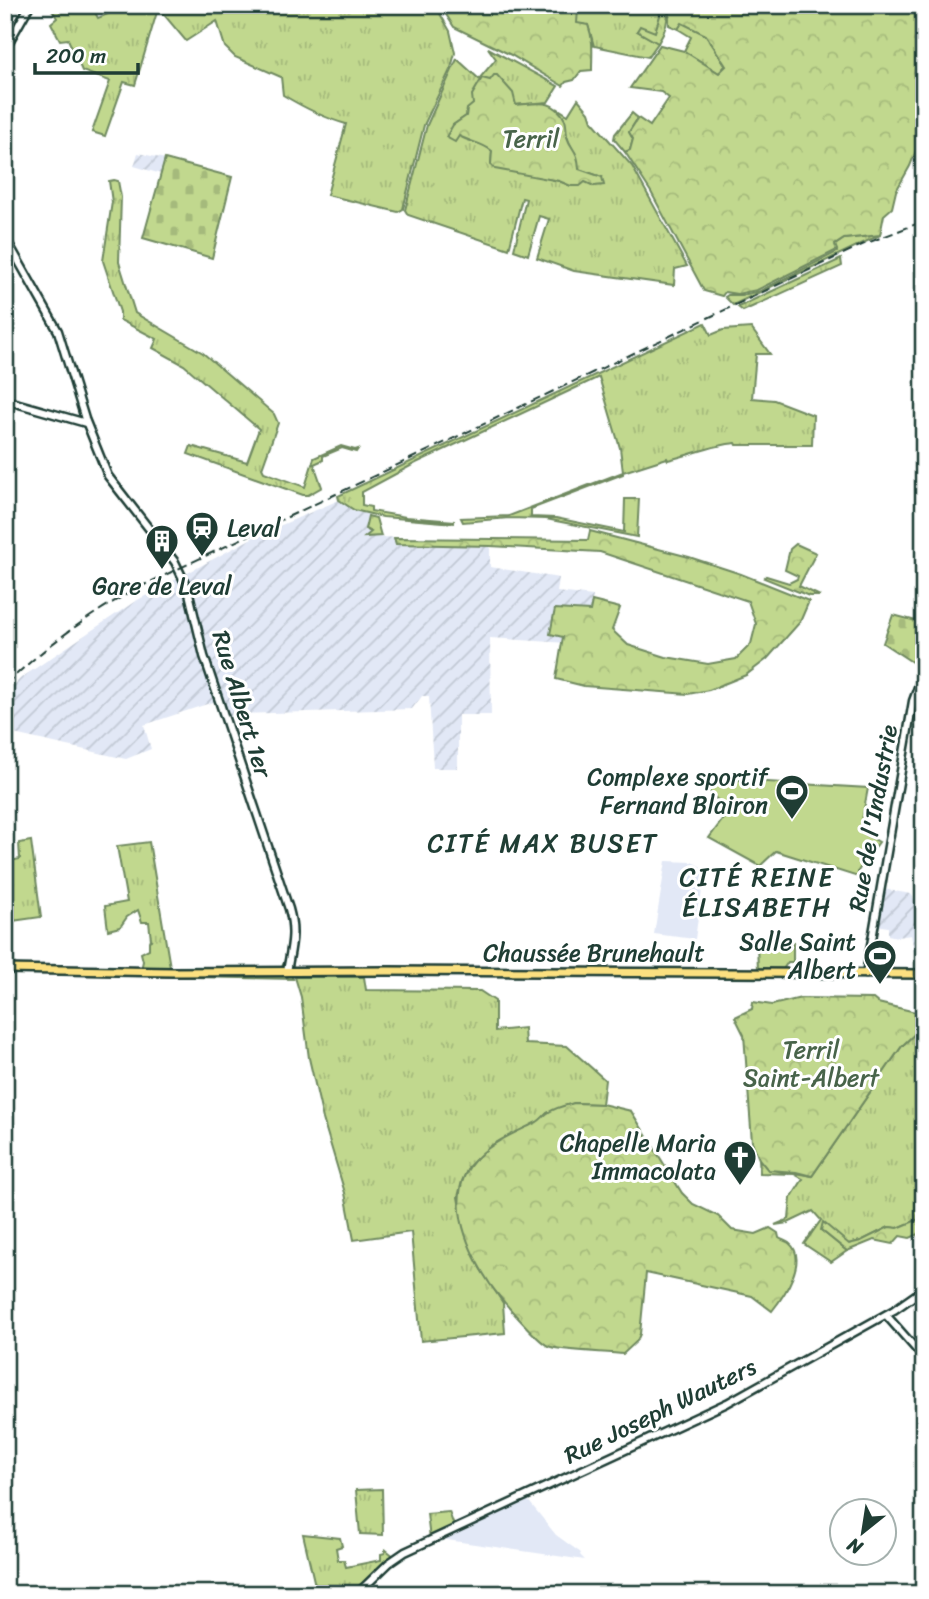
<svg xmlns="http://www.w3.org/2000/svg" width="929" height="1599" font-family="Sriracha,sans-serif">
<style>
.built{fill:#e2e8f6}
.industrial{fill:url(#industrial-furrows)}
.grass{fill:url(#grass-tufts);stroke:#708a61;stroke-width:2}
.forest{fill:url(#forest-crowns);stroke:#708a61;stroke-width:2}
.cemetery{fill:url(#cemetery-stones);stroke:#708a61;stroke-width:2}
.park{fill:#c1d88e;stroke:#708a61;stroke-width:2}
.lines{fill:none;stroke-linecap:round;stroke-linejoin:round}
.secondary-casing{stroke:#1f3d34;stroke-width:11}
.primary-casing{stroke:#1f3d34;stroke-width:12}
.secondary{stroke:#fff;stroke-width:6}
.primary{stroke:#fbe080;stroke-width:7}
.rail{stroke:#1f3d34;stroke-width:2;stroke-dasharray:10 5;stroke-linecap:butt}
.labels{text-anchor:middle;stroke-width:6;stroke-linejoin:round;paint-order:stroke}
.park-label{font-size:24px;fill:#48644a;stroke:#fff}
.poi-label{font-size:24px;fill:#1f3d34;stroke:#fff;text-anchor:end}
.street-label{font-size:24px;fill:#1f3d34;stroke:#fff}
.neighbourhood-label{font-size:26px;letter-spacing:2px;fill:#1f3d34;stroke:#fff}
</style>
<defs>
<pattern id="industrial-furrows" width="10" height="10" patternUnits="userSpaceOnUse" patternTransform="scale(1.75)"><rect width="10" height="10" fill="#e2e8f6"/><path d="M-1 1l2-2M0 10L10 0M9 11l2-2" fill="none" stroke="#c1c8d4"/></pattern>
<pattern id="grass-tufts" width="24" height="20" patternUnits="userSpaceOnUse" patternTransform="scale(1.75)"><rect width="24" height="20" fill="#c1d88e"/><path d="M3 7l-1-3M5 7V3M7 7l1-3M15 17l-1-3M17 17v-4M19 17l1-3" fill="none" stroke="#a5ba7b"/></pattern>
<pattern id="forest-crowns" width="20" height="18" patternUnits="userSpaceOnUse" patternTransform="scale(1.75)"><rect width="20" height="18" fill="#c1d88e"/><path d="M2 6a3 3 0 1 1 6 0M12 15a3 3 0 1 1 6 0" fill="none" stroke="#a5ba7b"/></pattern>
<pattern id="cemetery-stones" width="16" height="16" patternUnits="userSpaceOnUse" patternTransform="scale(1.75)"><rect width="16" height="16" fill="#c1d88e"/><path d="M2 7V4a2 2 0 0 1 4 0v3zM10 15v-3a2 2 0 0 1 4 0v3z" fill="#a5ba7b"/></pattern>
</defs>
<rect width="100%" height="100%" fill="#fff"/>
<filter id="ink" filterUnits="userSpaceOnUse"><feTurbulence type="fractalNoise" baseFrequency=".0143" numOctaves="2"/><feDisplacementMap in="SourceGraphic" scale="14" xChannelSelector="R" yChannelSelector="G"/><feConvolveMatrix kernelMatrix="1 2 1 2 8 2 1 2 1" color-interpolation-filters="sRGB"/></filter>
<g filter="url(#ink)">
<!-- built -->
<g class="built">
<path d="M666,861L692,862L705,869L695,939L654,934Z"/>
<path d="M527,1499L556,1535L581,1553L580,1555L585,1560L440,1539Z"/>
</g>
<!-- industrial -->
<g class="industrial">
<path d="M138,153L165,159L161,174L134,166Z"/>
<path d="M339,500L354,510L369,514L366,523L371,532L369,537L490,539V567L559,578L557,592L593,596L584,644L490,638L491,715H458V768H433L429,696H422L412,709L233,714L228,720L216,701L144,725L151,749L126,759L5,732V694L21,678L134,602L254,537Z"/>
<path d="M883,889L911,894L924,914V927L919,929L923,973H918L911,935L897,937L888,935V927L876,925Z"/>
</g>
<!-- grass -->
<g class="grass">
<path d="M49,5H54L60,12L77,5H91L98,18L130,5H404L406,10L418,5H435L450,31L455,53L451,68L424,125L403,209L398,212L327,195L346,124C324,118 303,107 283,95L281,77L235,57L225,47L217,21L186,41L161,11L157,12L135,85L124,82L105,136L92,132L110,81L82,71L68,39L60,40L51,23L57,18Z"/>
<path d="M574,5H659L660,16L655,33L637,31L658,43L648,57L594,46L588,25L577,24Z"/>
<path d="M682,22L706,35L726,65L719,73L684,51L691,37L678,29Z"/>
<path d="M488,48L558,86L548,102L515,105C513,90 507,92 502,80H490L466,116L453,125C465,146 478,138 492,151L491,163L559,181L571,186L585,181L594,186L602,177L578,169C578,152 570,148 567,136C565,125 563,118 557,108L568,115L578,99L589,112L592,121L632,166L687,266L675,269L674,285L574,271L537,258L549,219L539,216L528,255L514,250L526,199L522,198L509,249L408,215L405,210L427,125L457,59L479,79L496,59Z"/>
<path d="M632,113L638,118L629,132L633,139L630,150L625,152L614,139L615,134Z"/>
<path d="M114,180L118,181L121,197L119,262L135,313L203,353L274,414L278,423L262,468L264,472L305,487L314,458L341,446L355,450L358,449L356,452L342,448L323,456V460L314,464L322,487L308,495H303L188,454L191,446L247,462L259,429L184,365L153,348L157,339L120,320V312L103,261L112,202L109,181Z"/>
<path d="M880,235L733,305L725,297L728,295H742L760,291L837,252L835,245L844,239Z"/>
<path d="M841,259L842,266L743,311L738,307Z"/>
<path d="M705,323L711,335L723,330L751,328L770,354H756L752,398L774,400L813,415L812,445H737L736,443C712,445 691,455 668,460L667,458L623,472V474L531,509V517L556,518L624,532L625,499H639L637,537L546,519L509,518L463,522L461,518L509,516L623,472L620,448L599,377L416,463L362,492V505L371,507V511L406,517L454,521V523L383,517L354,510L339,500L338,496Z"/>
<path d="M368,516L376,518L381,536L365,537L371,532L365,529Z"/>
<path d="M31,841L41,917L5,922V862L20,859L19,843Z"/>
<path d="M149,842L170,967H282L288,954L282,969L141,970L143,961L141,953L149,949V941L151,940L149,922H142L138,910L127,917L120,927L108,930L105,906L127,902L117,846Z"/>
<path d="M5,973L291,975L293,979Z"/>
<path d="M295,977H364L366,990L480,991L495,1001V1031L524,1028L525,1044L567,1046L605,1080L602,1104L574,1103L547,1113L540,1121L492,1145L469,1166L462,1181L458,1197L463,1225L480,1268L503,1303L505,1333L421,1341L411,1232L354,1240L345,1193L323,1119L309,1058L301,997Z"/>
<path d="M924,1025V1217L898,1228L889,1227L861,1241L848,1244L821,1230L847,1251L831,1262L804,1244L821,1220L813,1211L788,1223L775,1225L789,1219L791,1198L803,1179L794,1174L760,1173L759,1159C771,1176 793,1171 812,1176L902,1046Z"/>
<path d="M382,1489L383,1535L360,1534L356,1490Z"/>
<path d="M449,1512L454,1526L486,1512L430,1539L427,1514Z"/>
<path d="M303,1534L340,1538L342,1546L336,1548L338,1560H344L346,1567L381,1560V1554L385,1553V1549L395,1557L355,1594H317Z"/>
</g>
<!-- forest -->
<g class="forest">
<path d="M440,5H574L578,9L577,23L588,25C594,41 592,53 592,70L581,71L574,80L566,82L563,86L511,55L454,27Z"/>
<path d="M659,5H668C669,20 666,31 658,43L637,31L640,26L655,32L660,16Z"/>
<path d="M669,5H924V130L910,166L896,191L892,208L884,215L880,235L844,239L835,245L837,250L757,290L737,294L725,292L722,296L704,291L651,192L625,152L630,150L633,139L629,132L638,118L650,126L669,98L661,92L630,88L660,45L684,51L719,73L726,66L706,35L682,23L678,29L669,25Z"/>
<path d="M494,75H497L513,93L516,105C536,104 554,97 565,120C567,126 566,132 567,137C571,150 578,149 579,169L602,177L604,185L594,186L585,182L580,186H571L559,181L495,169L491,164L492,151C483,143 470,142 459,136L455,142L446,137L453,125L466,116L467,109L473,104L472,95L482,78L490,80Z"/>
<path d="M590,531L689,557L741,574L809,601L800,622L767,659L746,675L709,690L688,694L584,686L556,679L563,637L550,634L555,609L590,611L592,601L620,608L612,630L628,645L666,657L708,664L736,659L751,644L756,624L748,601L600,552L490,546L396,544L394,538L588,540Z"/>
<path d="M796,544L816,553L799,586L820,596H809L764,578L766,576L789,583L797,579L798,576L785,570L790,549Z"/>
<path d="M801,998L873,999L878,1003L924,1014V1025L902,1046L812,1176L796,1172L768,1170L759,1159L752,1142L744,1035L735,1017L752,1009L753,1002L772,1005Z"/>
<path d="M574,1103L602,1104L631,1111L682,1193L693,1204L718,1216L732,1230L756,1234L770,1228L778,1233L779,1238C782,1240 786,1241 789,1243C809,1259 784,1296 772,1311L752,1296L646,1273L640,1334L637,1341L623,1354C608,1352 558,1351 548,1346C535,1339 499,1297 490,1284C467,1249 441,1192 478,1157C494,1141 517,1132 537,1122C542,1119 545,1114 549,1112C557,1107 566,1105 574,1103Z"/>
<path d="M924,1217V1232L910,1238L900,1236L893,1244L874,1240L847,1251L821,1230L823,1222L849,1244L861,1241L889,1227L898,1228Z"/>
</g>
<!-- cemetery -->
<g class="cemetery">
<path d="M165,159L232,177L212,258L143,238Z"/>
<path d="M893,615L924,623V661L921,668L883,643Z"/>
</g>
<!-- park -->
<g class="park">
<path d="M734,780L868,788L860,831L879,842L873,850H869L866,854L868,856L858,871V877L776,851L760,866L709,838L729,811L702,785Z"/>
<path d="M757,943H793V962H788L783,969L758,970Z"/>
</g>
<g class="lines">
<defs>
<g id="secondary">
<path d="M5,49L30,5"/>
<path d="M5,237L58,331L85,419L108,476L175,562L188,589L204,656L289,909C296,934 291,947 287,972"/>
<path d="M5,400L86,423"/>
<path d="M866,974L913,701L924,671"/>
<path d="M886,1315L924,1358"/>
<path d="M357,1594L389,1563L405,1552L727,1403L894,1310L924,1289"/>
</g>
<path id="primary" d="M5,969L173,972L387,971L924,974"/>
</defs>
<!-- secondary casing -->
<use href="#secondary" class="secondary-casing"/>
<!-- primary casing -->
<use href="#primary" class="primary-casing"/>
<!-- secondary -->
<use href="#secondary" class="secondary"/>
<!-- primary -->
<use href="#primary" class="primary"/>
<!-- rail -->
<path class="rail" d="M5,685C48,644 93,611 146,584L862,245L924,221"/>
</g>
</g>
<!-- icons -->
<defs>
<symbol id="station-pin" viewBox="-11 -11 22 30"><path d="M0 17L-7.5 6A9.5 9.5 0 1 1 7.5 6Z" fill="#1f3d34" stroke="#fff"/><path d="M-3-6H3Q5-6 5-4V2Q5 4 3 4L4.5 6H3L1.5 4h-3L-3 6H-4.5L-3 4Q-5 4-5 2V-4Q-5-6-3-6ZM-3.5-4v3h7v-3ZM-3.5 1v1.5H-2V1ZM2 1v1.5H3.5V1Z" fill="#fff"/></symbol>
<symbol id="building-pin" viewBox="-11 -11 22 30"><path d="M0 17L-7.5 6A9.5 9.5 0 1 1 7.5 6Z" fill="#1f3d34" stroke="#fff"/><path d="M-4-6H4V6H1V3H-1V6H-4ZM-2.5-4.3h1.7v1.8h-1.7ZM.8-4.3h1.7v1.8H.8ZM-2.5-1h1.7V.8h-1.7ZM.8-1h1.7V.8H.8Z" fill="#fff"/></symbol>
<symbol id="stadium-pin" viewBox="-11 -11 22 30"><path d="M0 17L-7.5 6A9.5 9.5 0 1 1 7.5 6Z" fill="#1f3d34" stroke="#fff"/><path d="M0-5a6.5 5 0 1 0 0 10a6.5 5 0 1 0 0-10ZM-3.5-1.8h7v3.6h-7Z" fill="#fff"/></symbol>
<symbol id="church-pin" viewBox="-11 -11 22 30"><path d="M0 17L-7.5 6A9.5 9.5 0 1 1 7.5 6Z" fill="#1f3d34" stroke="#fff"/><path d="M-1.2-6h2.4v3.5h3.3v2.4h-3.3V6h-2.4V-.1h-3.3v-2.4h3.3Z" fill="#fff"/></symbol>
</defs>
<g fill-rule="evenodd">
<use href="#station-pin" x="183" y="509" width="38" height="52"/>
<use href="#building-pin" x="143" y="522" width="38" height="52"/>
<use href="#stadium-pin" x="773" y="772" width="38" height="52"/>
<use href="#stadium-pin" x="861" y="937" width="38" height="52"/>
<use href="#church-pin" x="721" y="1138" width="38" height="52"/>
</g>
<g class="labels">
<!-- park labels -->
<g class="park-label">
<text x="531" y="147">Terril</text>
<text x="811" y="1058">Terril<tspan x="811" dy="28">Saint-Albert</tspan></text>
</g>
<!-- poi labels -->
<g class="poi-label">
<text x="227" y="536" text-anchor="start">Leval</text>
<text x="162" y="594" text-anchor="middle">Gare de Leval</text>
<text x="768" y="785">Complexe sportif<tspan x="768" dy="28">Fernand Blairon</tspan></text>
<text x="856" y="950">Salle Saint<tspan x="856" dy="28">Albert</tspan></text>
<text x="716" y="1151">Chapelle Maria<tspan x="716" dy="28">Immacolata</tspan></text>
</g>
<!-- street labels -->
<g class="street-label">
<text transform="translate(242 704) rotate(73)" y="8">Rue Albert 1er</text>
<text transform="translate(873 818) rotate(-80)" y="8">Rue de l'Industrie</text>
<text x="594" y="961">Chaussée Brunehault</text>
<text transform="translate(660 1411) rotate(-26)" y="8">Rue Joseph Wauters</text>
</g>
<!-- neighbourhood labels -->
<g class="neighbourhood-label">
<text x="543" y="852">CITÉ MAX BUSET</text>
<text x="757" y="886">CITÉ REINE<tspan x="757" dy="30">ÉLISABETH</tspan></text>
</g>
</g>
<!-- margin -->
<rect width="929" height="1599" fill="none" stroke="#fff" stroke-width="28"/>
<rect x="14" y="14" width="901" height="1571" fill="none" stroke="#1f3d34" stroke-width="2.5" filter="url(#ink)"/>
<!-- north arrow -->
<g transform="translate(863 1532) rotate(210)"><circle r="33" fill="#ffffff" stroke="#a5b1ae" stroke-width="2"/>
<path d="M0-5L12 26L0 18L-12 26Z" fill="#1f3d34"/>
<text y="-10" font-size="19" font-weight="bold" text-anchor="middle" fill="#1f3d34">N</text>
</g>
<!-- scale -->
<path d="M35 63v10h103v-10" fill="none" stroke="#1f3d34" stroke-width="3.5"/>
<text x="46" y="63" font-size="21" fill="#1f3d34" stroke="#ffffff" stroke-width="5" paint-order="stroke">200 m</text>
</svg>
